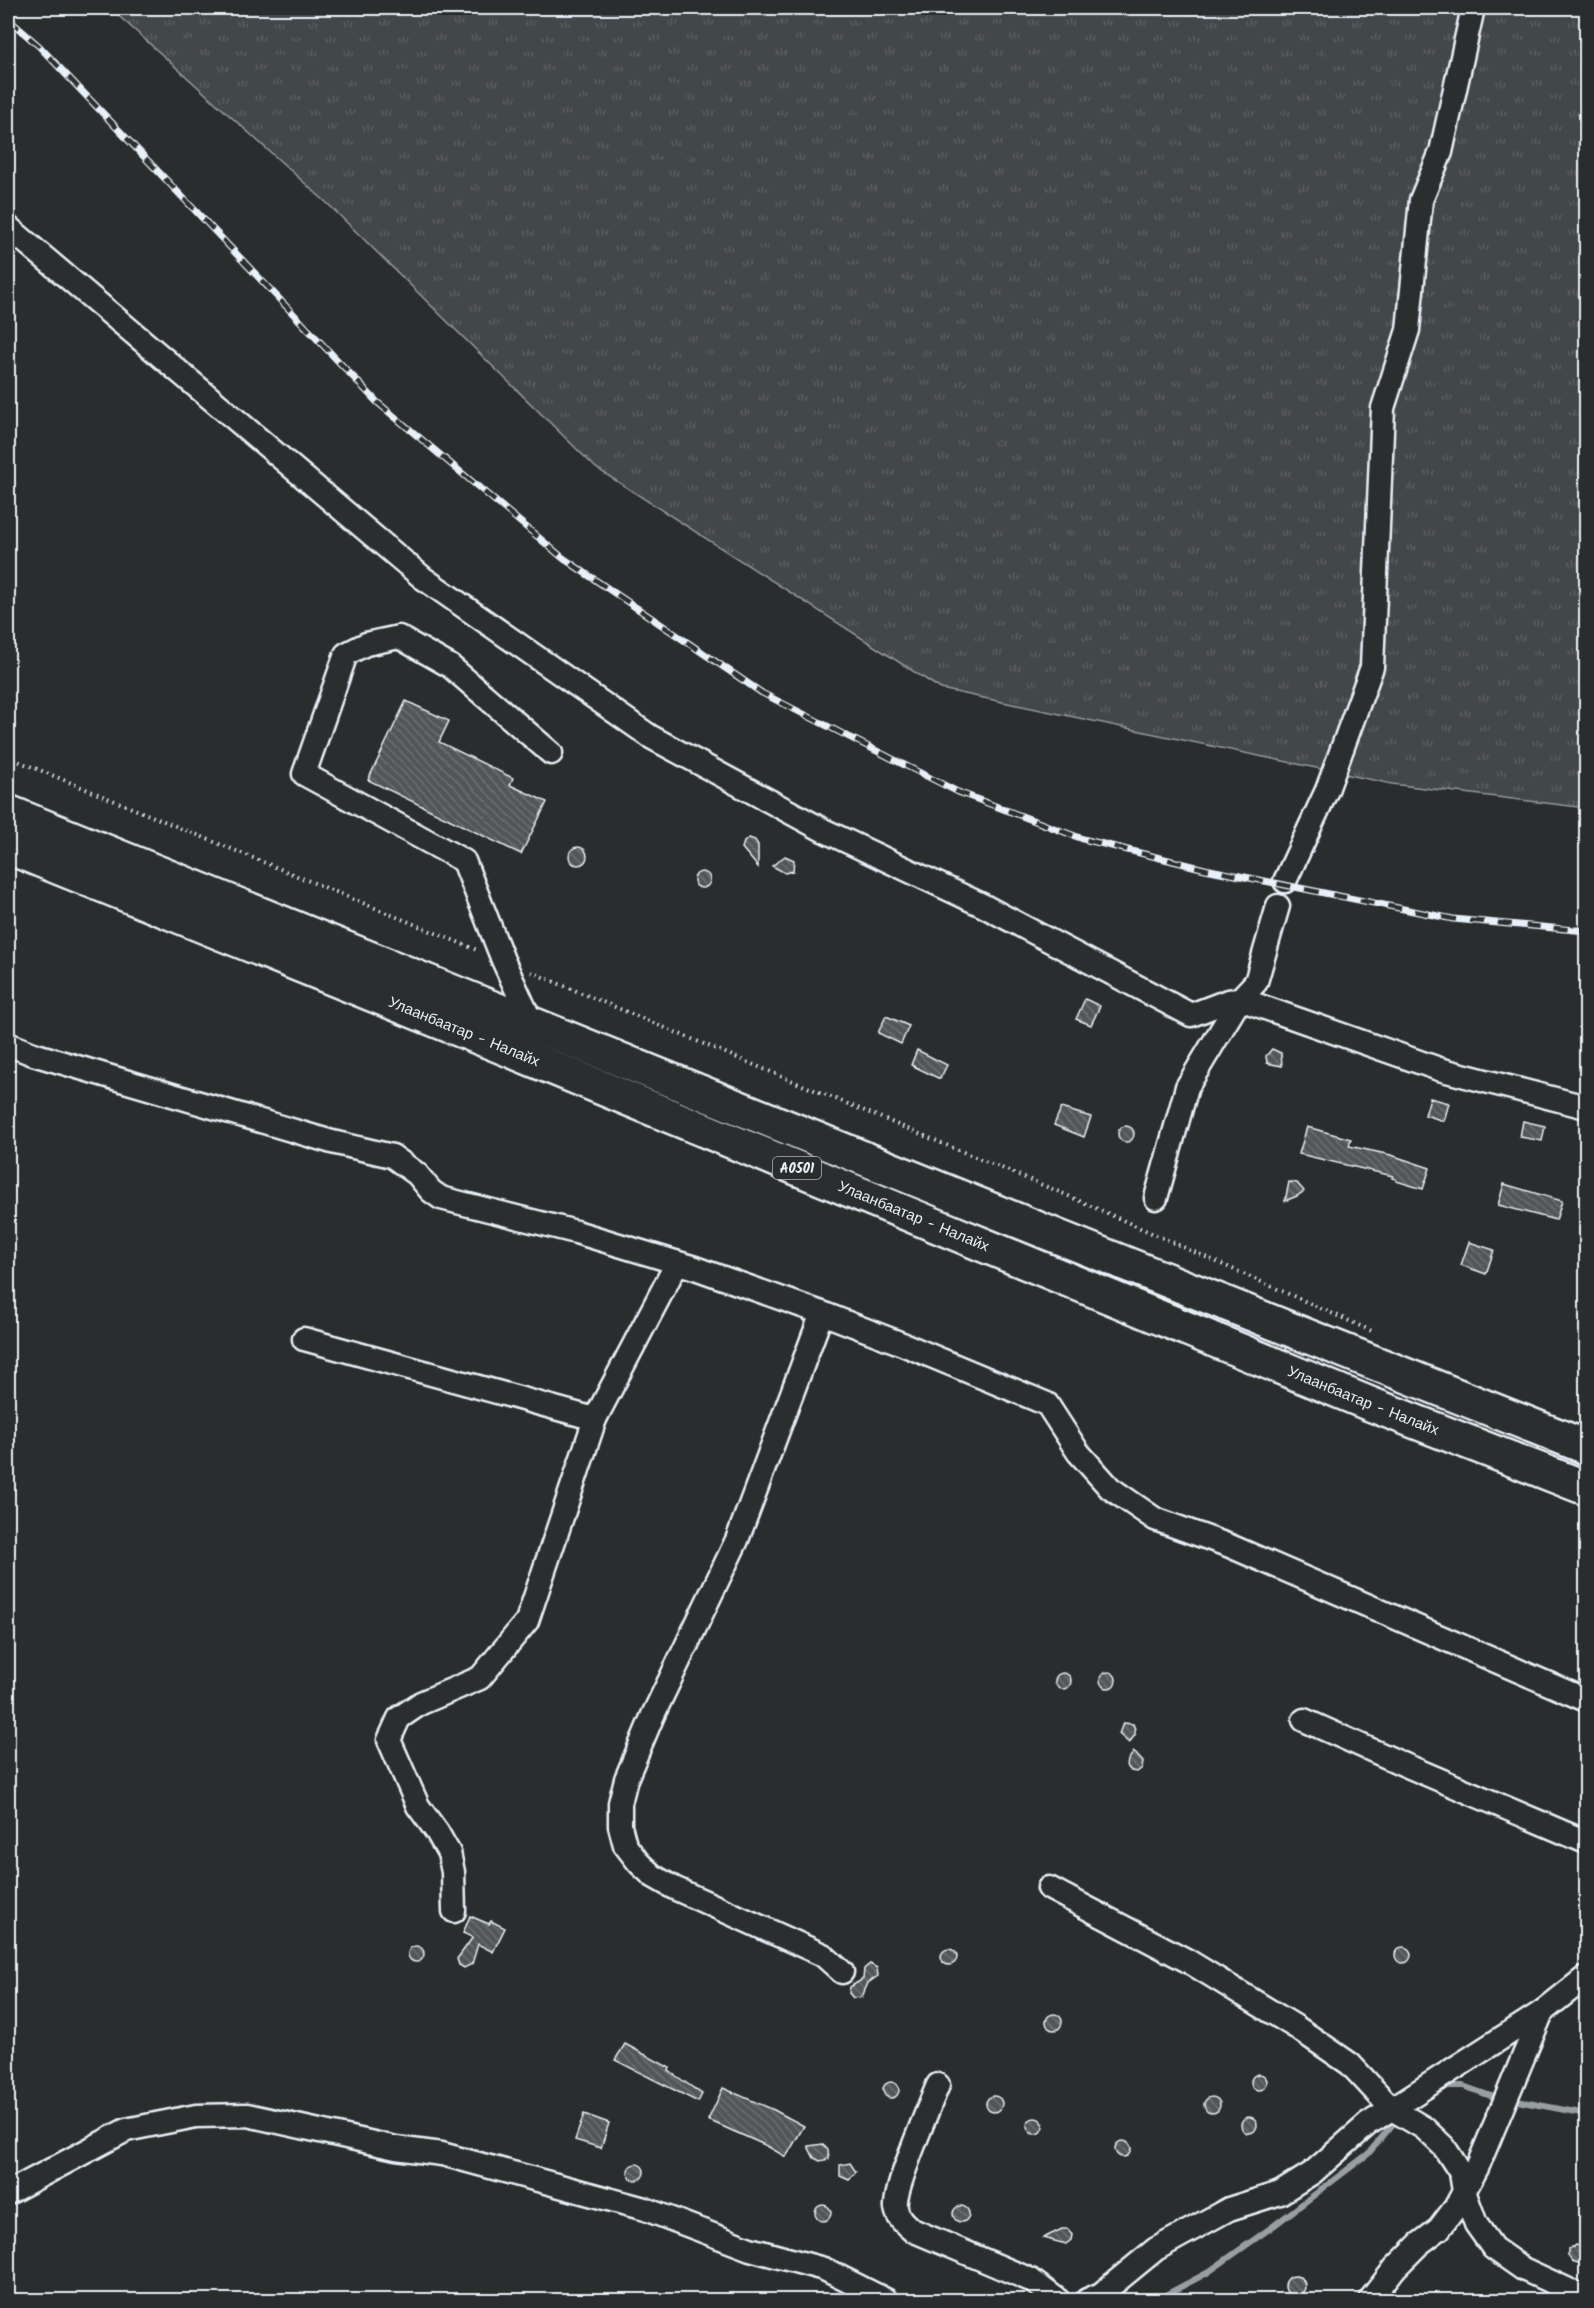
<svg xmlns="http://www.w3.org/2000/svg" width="1594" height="2308" font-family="Kalam,sans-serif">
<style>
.park{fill:url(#park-tufts);stroke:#959ca0;stroke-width:1.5}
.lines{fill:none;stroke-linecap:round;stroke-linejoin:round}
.stream{stroke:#989fa3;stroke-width:6}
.building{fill:url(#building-back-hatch);stroke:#e8f1f8;stroke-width:1.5}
.minor-casing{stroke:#e8f1f8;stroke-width:27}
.highway-casing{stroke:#e8f1f8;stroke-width:38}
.path{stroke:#e8f1f8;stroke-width:4;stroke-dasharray:1.5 4.5;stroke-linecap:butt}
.minor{stroke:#2a2d2e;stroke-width:22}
.highway{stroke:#2a2d2e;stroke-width:33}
.rail-casing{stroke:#e8f1f8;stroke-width:7}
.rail{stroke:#2a2d2e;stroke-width:4.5;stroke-dasharray:14;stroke-linecap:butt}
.labels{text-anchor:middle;stroke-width:4.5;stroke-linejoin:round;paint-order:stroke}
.shield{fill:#2a2d2e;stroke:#afb6bb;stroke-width:1.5}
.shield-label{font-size:14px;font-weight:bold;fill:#e8f1f8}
.street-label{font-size:15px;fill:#e8f1f8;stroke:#2a2d2e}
</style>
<defs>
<pattern id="park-tufts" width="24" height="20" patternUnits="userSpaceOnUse" patternTransform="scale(1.5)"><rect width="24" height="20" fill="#424648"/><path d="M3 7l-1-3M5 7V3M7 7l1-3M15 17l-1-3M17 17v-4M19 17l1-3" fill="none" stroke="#5d6163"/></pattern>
<pattern id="building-back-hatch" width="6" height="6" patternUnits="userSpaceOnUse" patternTransform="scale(1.5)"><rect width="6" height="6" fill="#535759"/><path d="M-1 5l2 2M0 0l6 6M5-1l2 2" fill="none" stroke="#6c7072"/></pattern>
</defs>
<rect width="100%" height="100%" fill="#2a2d2e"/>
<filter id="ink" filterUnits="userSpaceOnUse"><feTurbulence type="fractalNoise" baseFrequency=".0167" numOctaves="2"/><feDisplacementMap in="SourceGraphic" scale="12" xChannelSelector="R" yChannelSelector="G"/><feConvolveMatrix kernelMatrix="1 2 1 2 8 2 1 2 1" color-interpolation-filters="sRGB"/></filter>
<g filter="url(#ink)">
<!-- park -->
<path class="park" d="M110,8H1586V808L1392,784L941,689L596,468L328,204Z"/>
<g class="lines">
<!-- stream -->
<g class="stream">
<path d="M1442,2086H1463L1491,2096L1586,2114"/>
<path d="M1156,2300L1207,2273L1272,2227L1368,2154L1398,2118"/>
</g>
</g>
<!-- building -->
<g class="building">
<path d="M406,701L449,721L439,742L513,778L510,785L547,802L521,854L368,780Z"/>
<path d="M749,838L755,840L758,845V867L742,848L744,842Z"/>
<circle cx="578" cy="856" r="9"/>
<path d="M785,856L794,860L793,871L785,873L772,866Z"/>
<circle cx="702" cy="880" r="8"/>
<path d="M1085,999L1100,1006L1091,1025L1076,1019Z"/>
<path d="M886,1016L909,1026L901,1044L878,1033Z"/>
<path d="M1272,1049L1281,1053L1282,1066L1267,1063L1266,1056Z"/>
<path d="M917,1050L947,1065L940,1079L911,1065Z"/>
<path d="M1430,1098L1449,1103L1444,1121L1425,1115Z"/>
<path d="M1061,1108L1091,1117L1084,1137L1054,1125Z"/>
<path d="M1523,1121L1545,1126L1542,1141L1520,1137Z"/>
<circle cx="1126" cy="1134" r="8"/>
<path d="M1307,1127L1351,1139L1349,1146L1391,1155L1430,1168L1423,1189L1396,1181V1179L1392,1178L1393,1176L1299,1154Z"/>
<path d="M1289,1182L1297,1183L1304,1191L1297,1196L1285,1201Z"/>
<path d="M1504,1184L1562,1201L1556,1220L1498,1205Z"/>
<path d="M1469,1242L1494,1250L1486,1274L1461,1265Z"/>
<circle cx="1108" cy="1680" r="8"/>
<circle cx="1063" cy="1681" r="8"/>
<path d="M1123,1723L1133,1724L1135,1729V1735L1129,1743L1119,1734Z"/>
<path d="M1134,1752L1143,1762L1142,1768L1137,1772L1131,1771L1127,1766L1128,1760Z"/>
<path d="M470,1916L489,1924L491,1921L505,1928L493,1952L478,1944L472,1964L464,1968L459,1965L457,1959L473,1937L463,1933Z"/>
<circle cx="416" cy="1954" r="8"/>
<circle cx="1403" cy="1955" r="8"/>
<circle cx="949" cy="1957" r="8"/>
<path d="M870,1964L877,1968L878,1976L868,1983L862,1997L853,1998L849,1993L850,1987L863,1979L864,1969Z"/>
<circle cx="1054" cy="2022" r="8"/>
<path d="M625,2044L670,2068L669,2071L702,2094L698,2102L615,2060Z"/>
<circle cx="1259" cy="2082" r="8"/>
<circle cx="891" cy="2090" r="8"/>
<path d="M723,2088L774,2110L804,2126L786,2157L767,2146L708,2120Z"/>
<circle cx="994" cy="2104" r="8"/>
<circle cx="1212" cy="2105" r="8"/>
<path d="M584,2114L609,2123L601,2148L575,2140Z"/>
<circle cx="1249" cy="2125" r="8"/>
<circle cx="1035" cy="2126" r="8"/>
<circle cx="1123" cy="2149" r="8"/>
<path d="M823,2144L828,2150L829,2159L820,2161L814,2158L808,2146Z"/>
<path d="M850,2163L856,2172L849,2180L840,2176V2165Z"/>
<circle cx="636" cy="2172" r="8"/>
<circle cx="823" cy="2213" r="8"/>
<circle cx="961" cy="2214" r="8"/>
<path d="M1062,2229H1068L1072,2235L1071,2240L1066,2244L1043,2238Z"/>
<path d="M1576,2245L1587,2248V2266L1572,2261L1568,2256V2250Z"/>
<circle cx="1295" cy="2286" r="10"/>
</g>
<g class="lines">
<defs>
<g id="minor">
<path d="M8,227L423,578L651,737L823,830L982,905L1191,1015L1228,1001L1240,999L1439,1069L1586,1107"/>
<path d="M1285,881L1327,790L1372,667L1383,408L1408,330L1421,200L1441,152L1473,8"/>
<path d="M532,1024L503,960L464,861L304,774L346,654L366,644L399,637L450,666L551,753"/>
<path d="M8,1044L33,1054L332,1142L392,1156L417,1174L431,1191L441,1198L576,1232L695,1268L822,1313L905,1345L1047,1404L1078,1452L1110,1488L1155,1519L1230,1546L1586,1700"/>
<path d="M1156,1198L1187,1087L1240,999L1256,982L1278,906"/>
<path d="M822,1313L737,1540L653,1715L626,1779L620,1803V1826L625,1845L639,1863L653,1876L674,1888L823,1955L842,1972"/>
<path d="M304,1339L595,1419"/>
<path d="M1304,1720L1405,1765L1586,1842"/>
<path d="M1049,1888L1188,1961L1296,2027L1350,2064L1392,2109L1424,2128L1444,2147L1461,2173L1464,2191L1476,2224L1493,2248L1523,2269L1586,2298"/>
<path d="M454,1911L453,1872L449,1853L437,1832L418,1806L389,1740L399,1718L421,1703L480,1678L527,1621L595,1419L677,1263"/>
<path d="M938,2085C929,2107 893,2191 896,2208C898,2219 905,2224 912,2230L1031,2280L1058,2300"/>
<path d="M8,2193L126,2130L196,2116L247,2115L396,2148L442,2154L645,2209L750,2249L824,2269L886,2300"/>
<path d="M1087,2300L1101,2294L1156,2249L1229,2209L1280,2193L1312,2173L1368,2124L1542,2012L1586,1977"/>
<path d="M1370,2300L1395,2268L1419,2244L1439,2229L1455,2208L1477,2168L1542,2012"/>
</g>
<g id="highway">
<path d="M8,812L1061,1238L1586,1447"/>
<path id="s1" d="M8,847L505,1048L1370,1404L1586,1488"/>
</g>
</defs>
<!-- minor casing -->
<use href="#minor" class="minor-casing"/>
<!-- highway casing -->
<use href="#highway" class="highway-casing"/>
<!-- path -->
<g class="path">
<path d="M8,757L477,950"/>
<path d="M531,972L1064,1194L1374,1332"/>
</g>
<!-- minor -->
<use href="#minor" class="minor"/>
<!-- highway -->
<use href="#highway" class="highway"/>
<defs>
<path id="rail" d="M8,19L39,46L377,402L563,558L762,693L958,792L1083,839L1205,869L1453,919L1586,931"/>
</defs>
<!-- rail casing -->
<use href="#rail" class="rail-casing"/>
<!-- rail -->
<use href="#rail" class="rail"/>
</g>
</g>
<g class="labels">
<!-- shield labels -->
<rect class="shield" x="773" y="1157" width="48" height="22" rx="4.5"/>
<g class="shield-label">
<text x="797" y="1173">A0501</text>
</g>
<!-- street labels -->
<g class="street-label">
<text dy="5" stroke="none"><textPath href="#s1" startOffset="492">Улаанбаатар - Налайх</textPath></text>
<text dy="5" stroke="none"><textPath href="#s1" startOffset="978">Улаанбаатар - Налайх</textPath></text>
<text dy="5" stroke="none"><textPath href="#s1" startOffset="1464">Улаанбаатар - Налайх</textPath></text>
</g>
</g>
<!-- margin -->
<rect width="1594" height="2308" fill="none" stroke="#2a2d2e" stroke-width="30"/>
<rect x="15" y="15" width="1564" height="2278" fill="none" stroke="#e8f1f8" stroke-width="2" filter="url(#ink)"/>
</svg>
